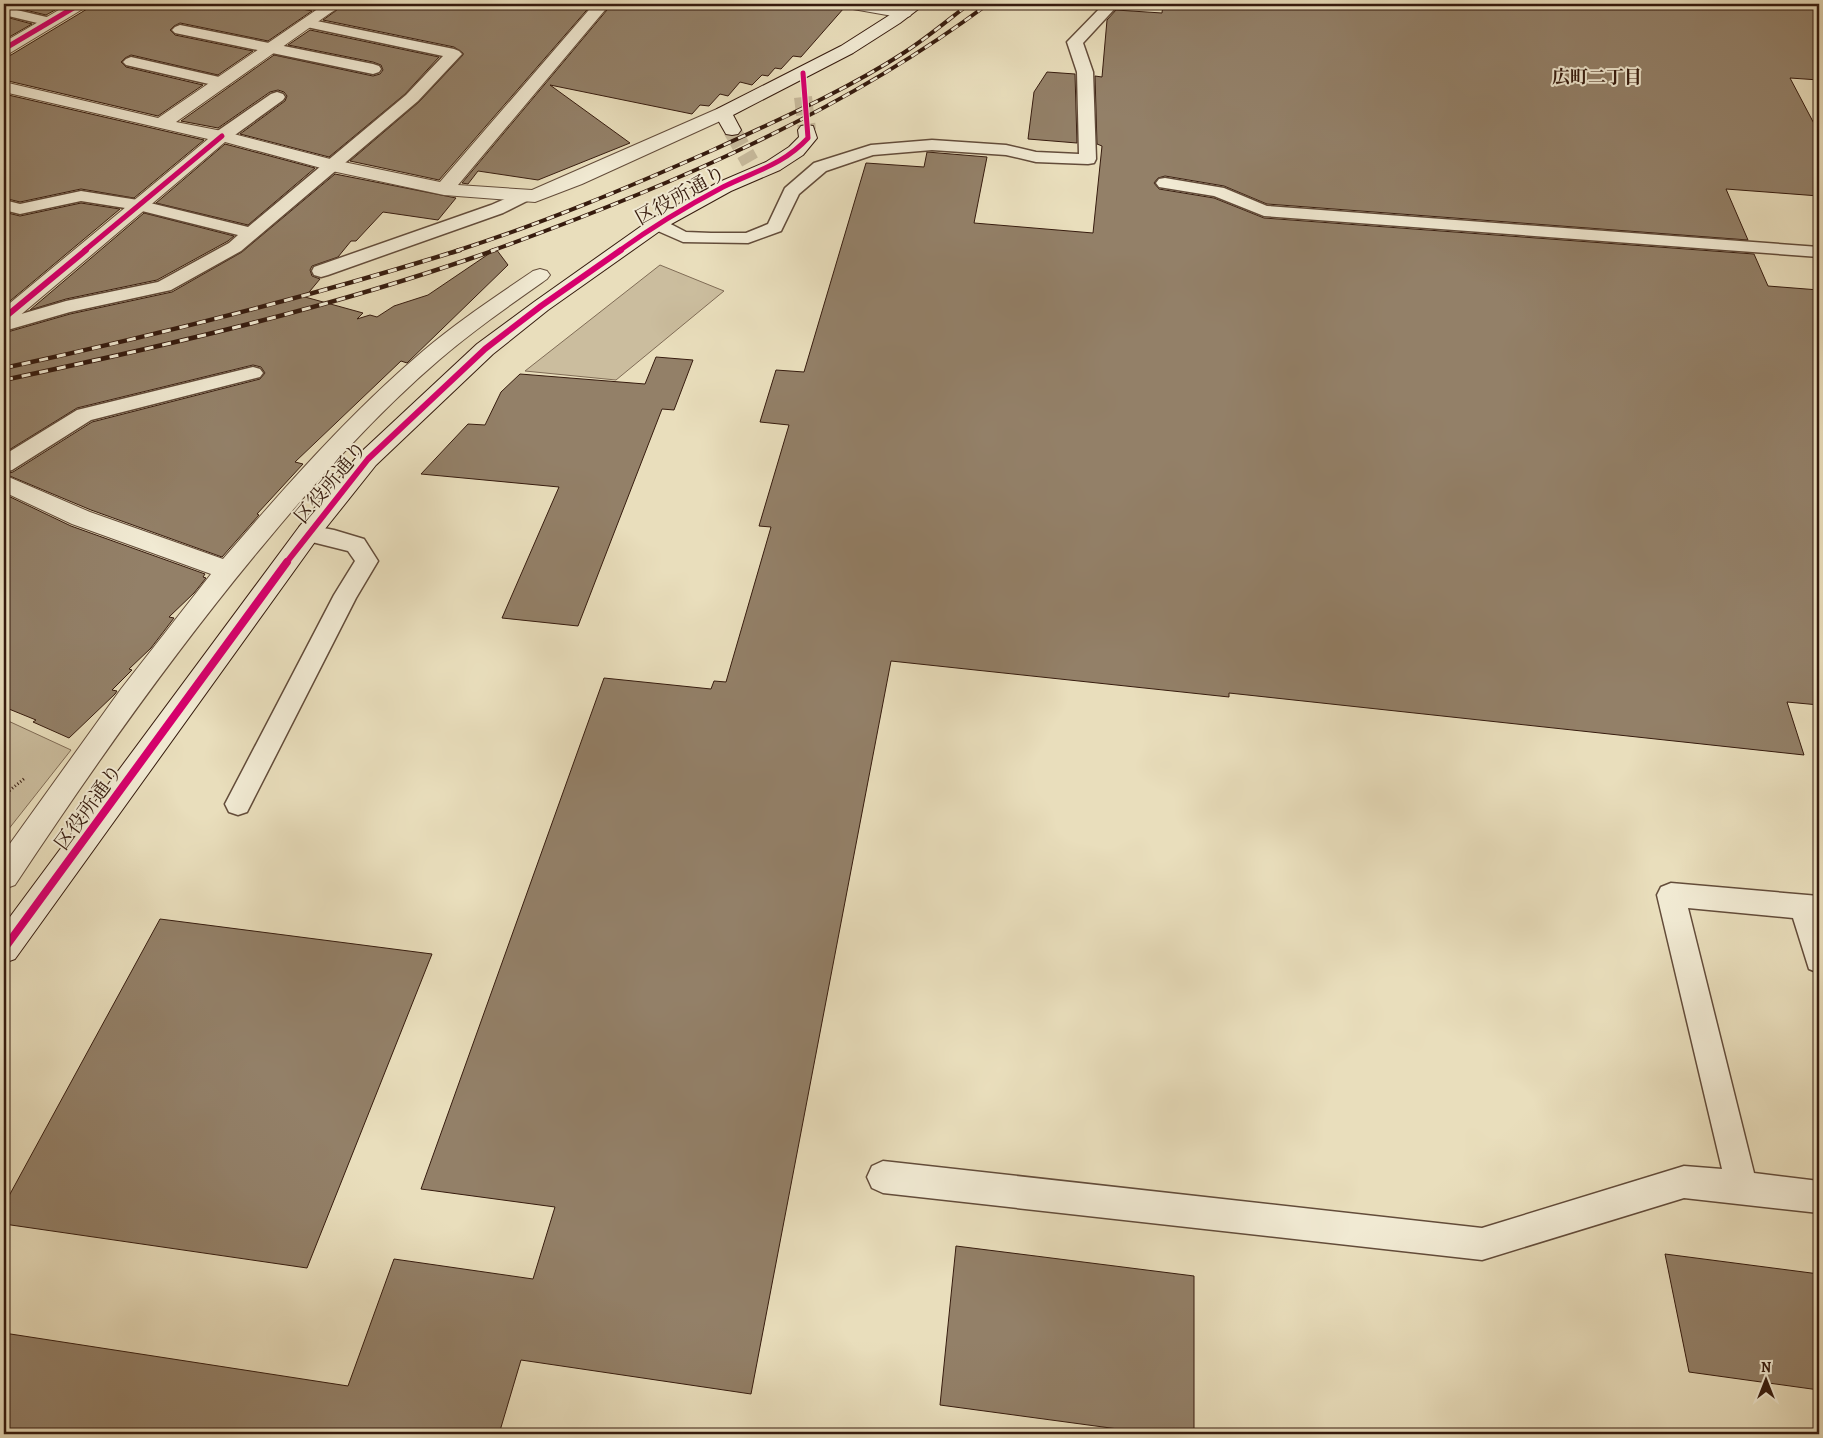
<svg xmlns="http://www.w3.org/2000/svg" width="1823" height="1438" font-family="Alegreya,'Noto Serif JP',serif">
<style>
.green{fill:#cbbd9e;stroke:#806c56}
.building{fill:#938068;stroke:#361b0e}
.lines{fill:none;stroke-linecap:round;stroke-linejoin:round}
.secondary-tunnel{stroke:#c5b799;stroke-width:18;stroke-dasharray:18 9;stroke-linecap:butt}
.lane-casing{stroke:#634c3a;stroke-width:3}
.street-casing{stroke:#634c3a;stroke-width:2}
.secondary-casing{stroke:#361b0e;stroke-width:2}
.path{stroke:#361b0e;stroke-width:3;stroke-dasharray:1 2.5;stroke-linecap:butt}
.lane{fill:#f1ead3;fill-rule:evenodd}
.street{fill:#f1ead3;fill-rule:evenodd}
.secondary{fill:#f1ead3;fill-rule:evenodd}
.rail-far1-casing{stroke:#361b0e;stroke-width:4}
.rail-casing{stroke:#361b0e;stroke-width:4.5}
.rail-far1{stroke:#f1ead3;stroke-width:2.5;stroke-dasharray:8;stroke-linecap:butt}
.rail{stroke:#f1ead3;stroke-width:3;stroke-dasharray:9;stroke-linecap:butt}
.cycleway-far2-casing{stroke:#f1ead3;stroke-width:7}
.cycleway-far1-casing{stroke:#f1ead3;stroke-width:9}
.cycleway-casing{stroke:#f1ead3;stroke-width:11}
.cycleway-far2{stroke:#d6006c;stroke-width:5}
.cycleway-far1{stroke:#d6006c;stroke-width:6}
.cycleway{stroke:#d6006c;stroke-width:8}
.labels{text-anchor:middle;stroke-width:4;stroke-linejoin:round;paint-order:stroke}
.far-neighbourhood-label{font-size:18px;font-weight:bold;fill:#361b0e;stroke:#f1ead3}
.street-label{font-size:20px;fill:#361b0e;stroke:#f1ead3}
</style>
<rect width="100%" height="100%" fill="#e9debc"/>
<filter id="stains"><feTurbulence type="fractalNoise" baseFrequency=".004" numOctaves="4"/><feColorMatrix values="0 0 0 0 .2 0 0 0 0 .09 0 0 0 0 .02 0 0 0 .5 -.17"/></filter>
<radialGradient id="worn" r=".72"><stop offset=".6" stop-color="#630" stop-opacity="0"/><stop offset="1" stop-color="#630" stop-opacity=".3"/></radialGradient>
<!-- green -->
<g class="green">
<path d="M660,265L724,291L616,380L525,371Z"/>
<path d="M4,719L71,750L4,835Z"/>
</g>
<!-- building -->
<g class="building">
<path d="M30,4H66L46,15L21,9Z"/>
<path d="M90,4H298L302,9L312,11L268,41L180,23L174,26L170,30L175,35L253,51L218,75L131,55L125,58L121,62L126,67L203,85L158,116L4,80V56L11,55L87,9Z"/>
<path d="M345,4H592L439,180L350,161L419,102L463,55V53L454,47L323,20Z"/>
<path d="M612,4H811L844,8L801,57L793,56L781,69L775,68L768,76L762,75L752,85L740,82L728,96L720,94L709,106L700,105L692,114L550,85L630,143L538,180L478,171L468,184L462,183Z"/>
<path d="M1163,4H1819V80L1790,78L1819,133V196L1726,189L1748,240L1267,204L1224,186L1165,176L1158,178L1154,183L1159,189L1214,198L1264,218L1754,254L1768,286L1819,290V705L1787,702L1804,755L1229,693V697L891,661L751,1394L521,1360L499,1434H4V1333L348,1386L394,1259L533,1279L555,1207L421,1189L604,678L711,689L714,681L726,682L771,527L759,526L789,425L760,422L776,370L804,372L866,163L924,167L927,152L987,157L974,223L1093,233L1102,146L1097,144L1095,76L1102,77L1107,20L1116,10L1162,13Z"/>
<path d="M6,17L32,24L4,40V19Z"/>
<path d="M310,30L439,57L405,94L329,157L240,134L285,101L287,96L284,92L278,90L270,92L218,128L181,121L274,55L373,76L380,74L383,70L381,65L373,62L288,45Z"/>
<path d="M1047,72L1075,74L1077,143L1028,139L1034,92Z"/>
<path d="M4,94L204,140L134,198L81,189L20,202L4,198Z"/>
<path d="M225,144L315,168L248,225L156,203Z"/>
<path d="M335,174L456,198L438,220L383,212L356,241H351L338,257L312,266L310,270L312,276L320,279L305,297L363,313L357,319L370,315L377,317L394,306L428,295L496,249L508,265L407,363L401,361L295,462L303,464L257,514L259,515L222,557L91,510L5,474L13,472L92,422L260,379L265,373L261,367L253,365L77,408L4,453V333L70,314L172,292L242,252Z"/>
<path d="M81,203L120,209L4,306V212L20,216Z"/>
<path d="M144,213L234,236L228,241L157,280L66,299L30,310Z"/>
<path d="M656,357L693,360L674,410L662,409L578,626L502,618L559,487L421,474L468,424L485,425L501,392L520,374L645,384Z"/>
<path d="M4,494L71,526L205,574L203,577L206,578L194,593L169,617L174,618L151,648L129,669L132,670L112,690L117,691L115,694L69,738L33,722L36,720L4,707Z"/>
<path d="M160,919L432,954L307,1268L4,1224V1205Z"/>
<path d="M956,1246L1194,1276V1434H1155L940,1405Z"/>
<path d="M1665,1254L1819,1274V1390L1689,1372Z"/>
</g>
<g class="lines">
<!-- secondary-tunnel -->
<g class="secondary-tunnel">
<path d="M803,97L807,130"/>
<path d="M732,130L750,162"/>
</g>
<defs>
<g id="lane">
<path d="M300,4H330L336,8L334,11L329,12L302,7Z"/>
<path d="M1104,4H1119L1083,43L1093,72L1096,159L1094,163L1088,164L1036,162L1006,155L932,150L873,155L826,171L799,194L781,231L748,243L683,242L651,228L648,224L651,220L657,219L663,220L686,232L711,233H746L768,224L785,188L814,163L871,145L932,140L1006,145L1036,152L1079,154L1077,72L1067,42Z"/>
<path d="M4,7L55,19L57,22L55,25L50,26L4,15Z"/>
<path d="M307,19L454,49L459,51L462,54L418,101L241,251L171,290L70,312L4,331V319L66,301L158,282L229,243L238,235L138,210L81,201L20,214L4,210V200L20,204L81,191L138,200L248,227L406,95L443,56L302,26L300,23L302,20Z"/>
<path d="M180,25L373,64L379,66L381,69L379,72L373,74L175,33L172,30L175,27Z"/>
<path d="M131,57L228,79L230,82L228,85L222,87L126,65L123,62L126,59Z"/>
<path d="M277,92L283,94L285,97L283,100L228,140H216L214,136L216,132L271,94Z"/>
<path d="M1165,178L1224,188L1267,206L1819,247V257L1264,216L1214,196L1159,187L1156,183L1159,179Z"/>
<path d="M523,191L529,192L532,196L529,200L503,213L328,275L321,277L314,275L312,271L314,267L491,205Z"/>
<path d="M253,367L260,369L263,373L260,377L91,420L12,470L4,472V455L77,410Z"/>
<path d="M308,525L334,530L364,539L378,561L356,598L247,812L238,815L229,812L225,804L334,595L355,561L348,551L300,539L297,533L300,527Z"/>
<path d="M1671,883L1819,896V973L1809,969L1793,918L1688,908L1754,1173L1819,1181V1213L1684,1198L1482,1260L883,1193L872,1188L867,1177L872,1166L883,1161L1482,1228L1684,1166L1722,1169L1657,895L1661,887Z"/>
</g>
<g id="street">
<path d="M69,4H88L86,7L10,53L4,54V42Z"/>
<path d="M325,4H343L176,122L222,131L334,160L440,182L594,4H610L458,185L532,190L717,109L723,108L729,109L732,113L729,117L582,184L535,202L444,195L332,171L225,142L11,323L4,324V308L208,139L4,92V82L158,118Z"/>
<path d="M845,4H879L910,10L912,13L910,16L904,18L853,9L847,7Z"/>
<path d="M540,269L547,271L550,275L547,279C510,305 474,330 439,360C375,415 319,478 265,543C174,652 93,767 15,885L4,889V852L121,689L211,574L72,524L4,492V475L90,512L223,559C286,486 349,414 423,351C457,322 495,297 533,271Z"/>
</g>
<g id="secondary">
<path d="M907,4H925L900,23L853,53L733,115L741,130L738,134L732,135L726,134L714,113L717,109L841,46Z"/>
<path d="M807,125L813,126L817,138L803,155L780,170L731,191L664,228L548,310L493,354L376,465L317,539L15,959L4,963V925L299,527L360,453L477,344L534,302L650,220L717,183L766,162L789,147L799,137L798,130L801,126Z"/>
</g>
</defs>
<!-- lane casing -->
<use href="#lane" class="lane-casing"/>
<!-- street casing -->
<use href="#street" class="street-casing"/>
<!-- secondary casing -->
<use href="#secondary" class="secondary-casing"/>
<!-- path -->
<path class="path" d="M4,795L25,778"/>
<!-- lane -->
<use href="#lane" class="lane"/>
<!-- street -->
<use href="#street" class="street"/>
<!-- secondary -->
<use href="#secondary" class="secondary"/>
<defs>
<g id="rail-far1">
<path d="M456,251C544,223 629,187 713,150C778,120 845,91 905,52C928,37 948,20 969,4"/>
<path d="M491,251C665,188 839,115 988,4"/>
</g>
<g id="rail">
<path d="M4,368C158,335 309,297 460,250"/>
<path d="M4,380C170,345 335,307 495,250"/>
</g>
</defs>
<!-- rail-far1 casing -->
<use href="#rail-far1" class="rail-far1-casing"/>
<!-- rail casing -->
<use href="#rail" class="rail-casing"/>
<!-- rail-far1 -->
<use href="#rail-far1" class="rail-far1"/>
<!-- rail -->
<use href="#rail" class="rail"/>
<defs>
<g id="cycleway-far2">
<path d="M4,49L80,4"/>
<path d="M84,251L222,136"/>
<path d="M619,251C652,227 687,206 723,187C755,171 783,165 808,138L803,73"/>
</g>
<g id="cycleway-far1">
<path d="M4,318L86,250"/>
<path d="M286,563L368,459L485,349L541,306L621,250"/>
</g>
<path id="cycleway" d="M4,949L287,562"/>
</defs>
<!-- cycleway-far2 casing -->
<use href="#cycleway-far2" class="cycleway-far2-casing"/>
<!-- cycleway-far1 casing -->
<use href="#cycleway-far1" class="cycleway-far1-casing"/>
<!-- cycleway casing -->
<use href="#cycleway" class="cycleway-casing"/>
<!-- cycleway-far2 -->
<use href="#cycleway-far2" class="cycleway-far2"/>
<!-- cycleway-far1 -->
<use href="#cycleway-far1" class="cycleway-far1"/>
<!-- cycleway -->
<use href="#cycleway" class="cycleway"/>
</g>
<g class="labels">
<!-- far-neighbourhood labels -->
<g class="far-neighbourhood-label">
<text x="1597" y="83">広町二丁目</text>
</g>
<!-- street labels -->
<g class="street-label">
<text transform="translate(680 195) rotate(-29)" y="7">区役所通り</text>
<text transform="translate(330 482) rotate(-50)" y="7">区役所通り</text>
<text transform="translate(88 807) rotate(-54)" y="7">区役所通り</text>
</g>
</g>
<!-- margin -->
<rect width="1823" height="1438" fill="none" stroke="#e9debc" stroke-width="20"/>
<rect x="5" y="5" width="1813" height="1428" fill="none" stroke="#361b0e" stroke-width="2.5"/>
<rect x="10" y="10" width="1803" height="1418" fill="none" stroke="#361b0e"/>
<!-- north arrow -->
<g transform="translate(1766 1380)" stroke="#f1ead3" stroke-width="4" paint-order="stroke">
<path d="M0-4L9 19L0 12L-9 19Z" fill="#361b0e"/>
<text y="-8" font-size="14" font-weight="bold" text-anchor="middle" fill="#361b0e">N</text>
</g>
<rect width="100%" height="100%" filter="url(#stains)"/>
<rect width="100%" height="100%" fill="url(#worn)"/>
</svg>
